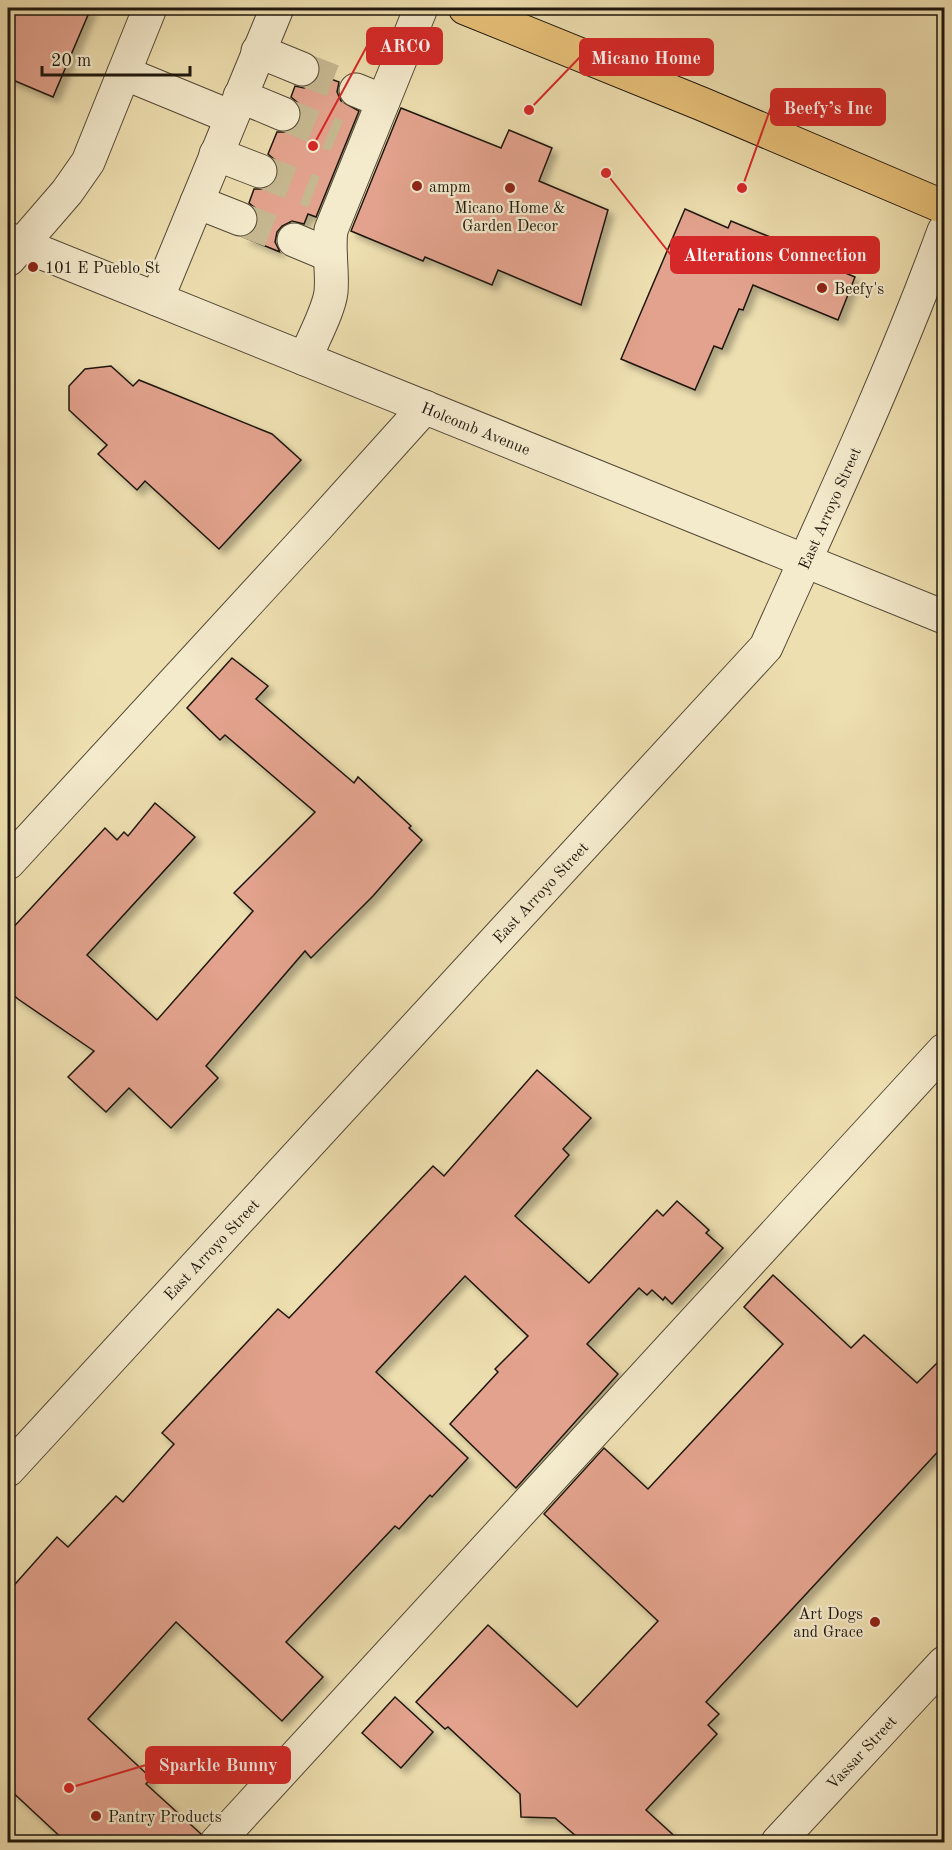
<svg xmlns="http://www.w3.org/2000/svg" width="952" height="1850" font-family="'Old Standard TT',serif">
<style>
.building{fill:#e2a28d;stroke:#1f170d;stroke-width:1.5;filter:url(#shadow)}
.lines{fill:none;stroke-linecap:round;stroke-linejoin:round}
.minor-tunnel{stroke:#c5b78f;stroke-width:33;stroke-dasharray:33 16;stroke-linecap:butt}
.minor-casing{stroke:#534936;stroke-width:35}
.major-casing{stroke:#1f170d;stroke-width:35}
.minor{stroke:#f4eacc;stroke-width:33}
.major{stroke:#e7c078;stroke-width:33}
.poi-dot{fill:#8f2418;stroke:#f4eacc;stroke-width:2}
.labels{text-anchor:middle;stroke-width:4.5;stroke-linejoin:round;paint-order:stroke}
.poi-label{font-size:16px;fill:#1f170d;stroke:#f4eacc;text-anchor:start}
.street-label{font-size:16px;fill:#1f170d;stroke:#f4eacc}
.leader{fill:none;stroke:#d62828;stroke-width:2}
.callout-dot{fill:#d62828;stroke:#f4eacc;stroke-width:2}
.callout{fill:#d62828;stroke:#d62828;stroke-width:2}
.callout-label{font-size:18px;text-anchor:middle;font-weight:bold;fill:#fff}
</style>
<defs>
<filter id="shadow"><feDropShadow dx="5.5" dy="5.5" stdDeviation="3" flood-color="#0004"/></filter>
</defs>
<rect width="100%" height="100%" fill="#eedfb0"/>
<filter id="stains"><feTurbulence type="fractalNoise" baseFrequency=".00333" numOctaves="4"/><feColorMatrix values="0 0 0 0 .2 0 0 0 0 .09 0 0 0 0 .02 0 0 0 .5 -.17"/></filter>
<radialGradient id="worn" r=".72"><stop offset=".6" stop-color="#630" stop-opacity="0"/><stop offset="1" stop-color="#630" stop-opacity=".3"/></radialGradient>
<!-- building -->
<g class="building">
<path d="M8,8H91L53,97L8,78Z"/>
<path d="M320,75L339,82L337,92L341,101L359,111L316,217L308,214L304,224L292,221L282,226L277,232L275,242L280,252L243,237L252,233L258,225V216L255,208L249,203L254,189H263L271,186L277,178L278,168L275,160L268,154L277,132H286L294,129L300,121L301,111L298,103L291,97L295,86L304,88L313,84Z"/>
<path d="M401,108L501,148L509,130L552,148L539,181L608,210L581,305L498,270L492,285L425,257L423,261L351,231Z"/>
<path d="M685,209L728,228L731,221L770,237L768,241L855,277L838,320L753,285L743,310L739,309L722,349L714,346L695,390L621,359Z"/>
<path d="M111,366L133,386L139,380L272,434L301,460L219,549L145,481L137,490L98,454L107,445L69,410V386L85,369Z"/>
<path d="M232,658L268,686L256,699L354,783L358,777L411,826L409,828L422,840L373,896L311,958L305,951L206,1066L218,1078L171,1128L129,1088L106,1112L68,1077L94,1051L18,999L8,990V933L105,828L117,840L124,832L128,836L155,803L195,837L87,955L157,1020L253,911L234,893L315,812L225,735L220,740L187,708Z"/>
<path d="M537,1070L591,1118L563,1149L569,1155L515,1216L589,1283L657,1210L663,1216L677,1201L709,1230L706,1233L723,1248L672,1304L665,1297L663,1300L652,1290L647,1295L639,1288L587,1344L618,1374L516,1488L450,1424L498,1372L495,1369L528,1336L465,1276L376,1372L468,1458L432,1497L430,1495L399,1529L395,1526L286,1642L323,1677L282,1721L176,1622L88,1719L151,1778L146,1784L201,1834L199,1842H66L8,1788V1592L57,1537L68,1547L116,1496L123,1502L174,1444L162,1433L278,1309L289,1318L433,1166L444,1176Z"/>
<path d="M773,1275L851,1348L864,1335L917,1383L945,1355V1444L706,1702L719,1714L708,1725L717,1734L646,1810L681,1842H583L555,1818L521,1817L520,1794L448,1727L445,1729L416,1702L488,1625L577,1707L658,1621L544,1514L604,1448L648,1489L783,1344L744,1307Z"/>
<path d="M395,1697L433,1732L401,1768L362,1733Z"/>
</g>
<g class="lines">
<!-- minor-tunnel -->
<g class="minor-tunnel">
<path d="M302,69L356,90"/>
<path d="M283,114L337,136"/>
<path d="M260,171L314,192"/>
<path d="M240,219L294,240"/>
</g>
<defs>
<g id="minor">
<path d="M258,51L302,69"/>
<path d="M124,73L231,117"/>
<path d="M356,90L383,101"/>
<path d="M240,96L283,114"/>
<path d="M216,154L260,171"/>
<path d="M197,202L240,219"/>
<path d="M8,239L944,617"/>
<path d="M294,240L330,255"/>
<path d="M9,259L67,192L88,162L150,8"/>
<path d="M157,299L277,8"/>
<path d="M305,359C312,341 329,310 331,292C333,271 328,251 331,230L421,8"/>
<path d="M8,863L317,527L425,407"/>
<path d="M8,1470L766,647C828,509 892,373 944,231"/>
<path d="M217,1842L944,1050"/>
<path d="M778,1842L944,1663"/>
</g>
<path id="major" d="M465,8L702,104L944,207"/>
</defs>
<!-- minor casing -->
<use href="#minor" class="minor-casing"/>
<!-- major casing -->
<use href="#major" class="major-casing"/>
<!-- minor -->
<use href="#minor" class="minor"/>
<!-- major -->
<use href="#major" class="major"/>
</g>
<!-- markers -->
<g class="poi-dot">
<circle cx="417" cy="186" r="6"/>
<circle cx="510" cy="188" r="6"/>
<circle cx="33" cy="267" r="6"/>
<circle cx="822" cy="288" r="6"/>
<circle cx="875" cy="1622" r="6"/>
<circle cx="96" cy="1816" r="6"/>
</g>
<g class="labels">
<!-- poi labels -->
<g class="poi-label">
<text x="429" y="192">ampm</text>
<text x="510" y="213" text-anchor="middle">Micano Home &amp;<tspan x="510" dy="18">Garden Decor</tspan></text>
<text x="45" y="273">101 E Pueblo St</text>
<text x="834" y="294">Beefy's</text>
<text x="863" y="1619" text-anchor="end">Art Dogs<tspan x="863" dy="18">and Grace</tspan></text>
<text x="108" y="1822">Pantry Products</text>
</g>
<!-- street labels -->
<g class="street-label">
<text transform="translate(476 428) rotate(22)" y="6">Holcomb Avenue</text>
<text transform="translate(829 508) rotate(-66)" y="6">East Arroyo Street</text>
<text transform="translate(540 892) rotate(-47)" y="6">East Arroyo Street</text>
<text transform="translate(211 1249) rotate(-47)" y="6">East Arroyo Street</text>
<text transform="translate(861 1752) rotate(-47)" y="6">Vassar Street</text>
</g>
</g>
<!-- callouts -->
<path class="leader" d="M313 146L367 46M529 110L580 57M742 188L771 107M606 173L671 255M69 1788L146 1765"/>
<g class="callout-dot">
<circle cx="313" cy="146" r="6"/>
<circle cx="529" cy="110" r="6"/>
<circle cx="742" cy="188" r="6"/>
<circle cx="606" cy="173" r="6"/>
<circle cx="69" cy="1788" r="6"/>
</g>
<g class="callout">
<rect x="367" y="28" width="75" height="36" rx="6"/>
<rect x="580" y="39" width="133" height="36" rx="6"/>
<rect x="771" y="89" width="114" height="36" rx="6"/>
<rect x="671" y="237" width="208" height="36" rx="6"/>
<rect x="146" y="1747" width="144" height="36" rx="6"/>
</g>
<g class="callout-label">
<text x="405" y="52">ARCO</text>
<text x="646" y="64">Micano Home</text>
<text x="828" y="114">Beefy’s Inc</text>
<text x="775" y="261">Alterations Connection</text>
<text x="218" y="1771">Sparkle Bunny</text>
</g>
<!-- margin -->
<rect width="952" height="1850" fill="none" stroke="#eedfb0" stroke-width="30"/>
<rect x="9" y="9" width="934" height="1832" fill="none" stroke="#1f170d" stroke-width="3"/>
<rect x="15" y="15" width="922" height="1820" fill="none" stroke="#1f170d" stroke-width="1.5"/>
<!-- scale -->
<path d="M42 66v9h148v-9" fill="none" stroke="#1f170d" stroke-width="3"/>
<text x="51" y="66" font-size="18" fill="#1f170d" stroke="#f4eacc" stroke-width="4.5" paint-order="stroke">20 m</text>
<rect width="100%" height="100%" filter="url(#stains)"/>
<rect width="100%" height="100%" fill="url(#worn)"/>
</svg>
